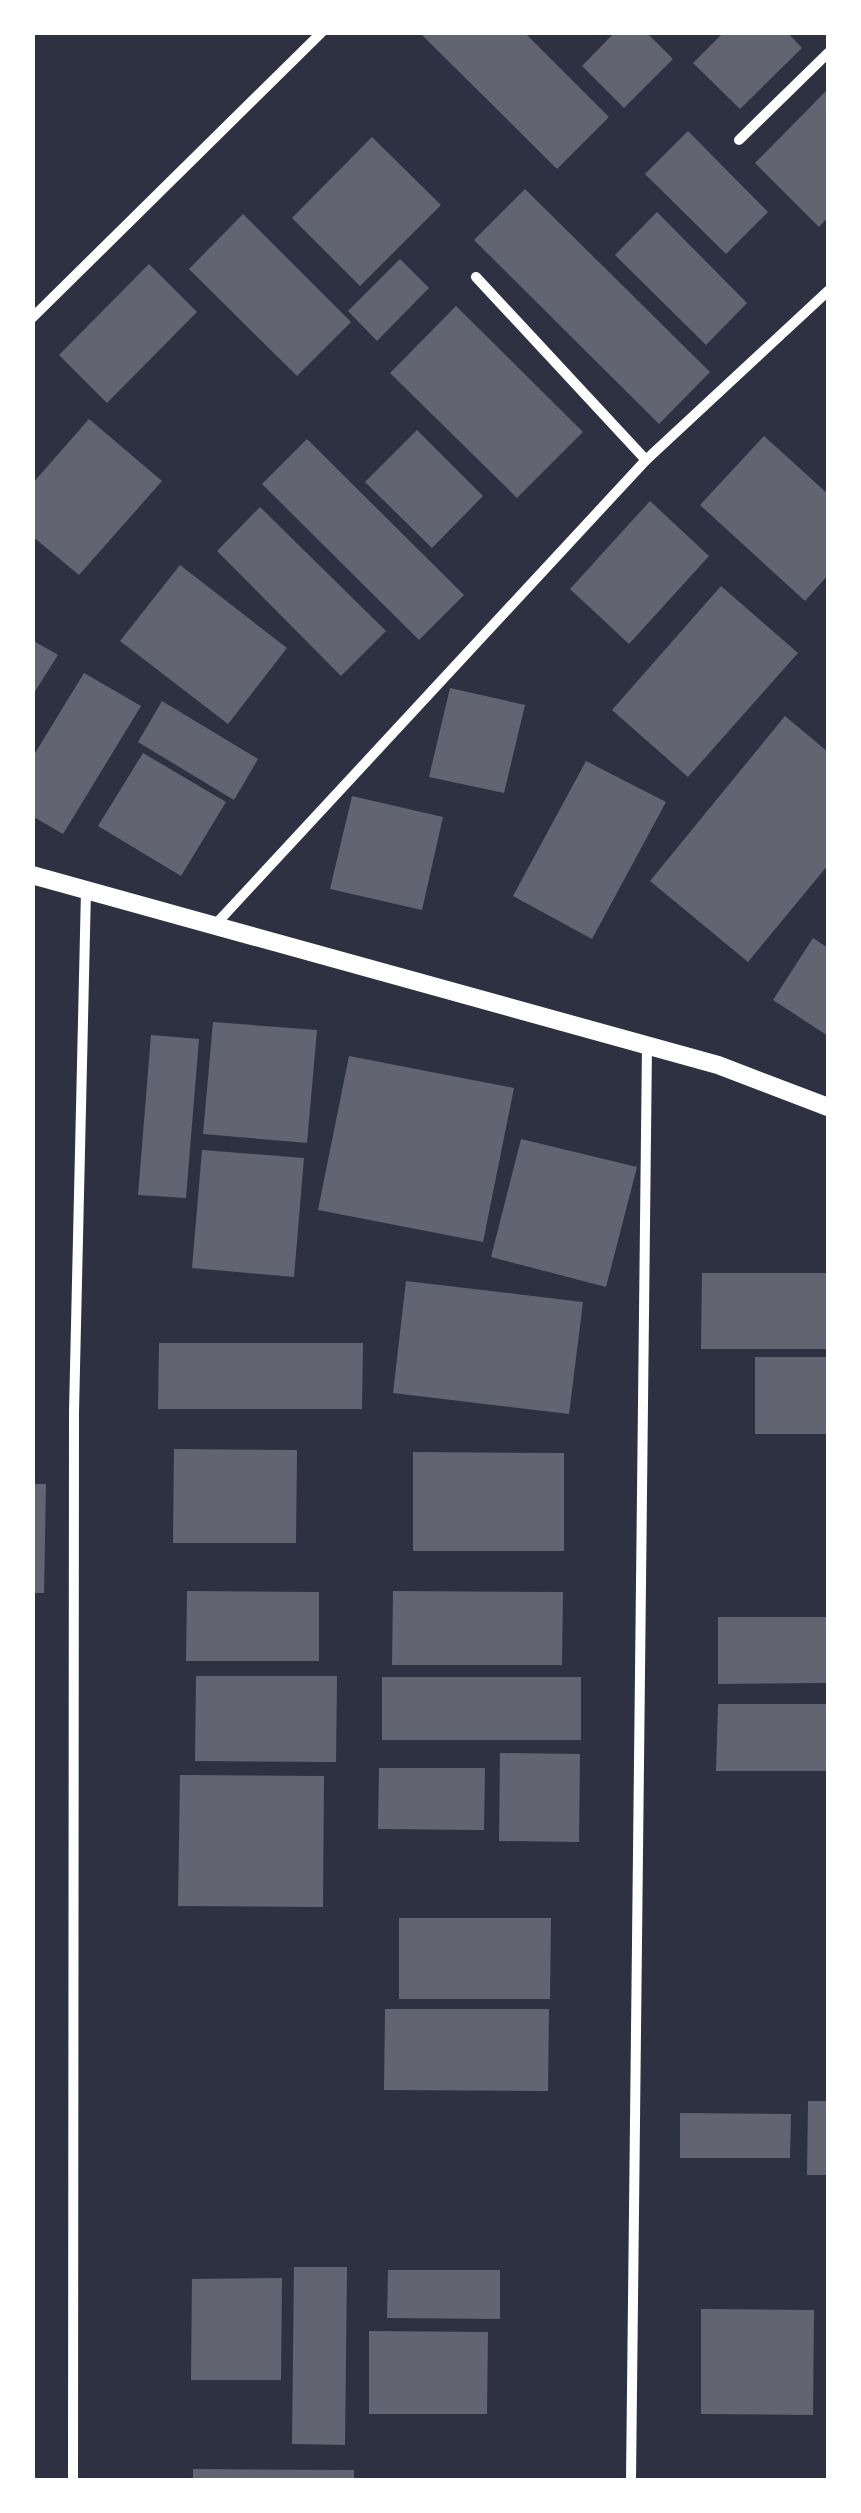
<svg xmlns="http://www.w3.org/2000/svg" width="861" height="2513" font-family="'Public Sans',sans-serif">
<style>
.building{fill:#626471}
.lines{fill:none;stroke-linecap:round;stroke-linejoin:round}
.minor{stroke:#fff;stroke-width:10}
.tertiary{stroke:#fff;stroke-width:18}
</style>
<rect width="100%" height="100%" fill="#2d3142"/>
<!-- building -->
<g class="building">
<path d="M419,32H524L609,117L557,169Z"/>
<path d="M615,32H646L673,59L624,108L582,66Z"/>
<path d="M724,32H787L802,48L740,109L693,63Z"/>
<path d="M828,89V217L819,227L755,163Z"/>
<path d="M688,131L768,212L726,254L645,174Z"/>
<path d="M372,137L441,205L360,286L292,218Z"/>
<path d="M525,189L710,372L659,424L474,240Z"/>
<path d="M657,212L747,303L706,345L615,255Z"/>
<path d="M243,214L351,322L297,376L189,269Z"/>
<path d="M400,259L429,288L377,341L348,311Z"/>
<path d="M149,264L197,312L107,403L59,355Z"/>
<path d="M456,306L583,432L517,498L390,373Z"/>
<path d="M89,419L162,481L79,575L32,536V484Z"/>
<path d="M417,430L483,496L432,548L365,482Z"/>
<path d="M764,436L828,494V575L805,601L700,505Z"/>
<path d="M307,439L464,595L419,640L262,484Z"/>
<path d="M650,501L709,556L629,644L570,589Z"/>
<path d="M260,507L386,631L341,676L217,551Z"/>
<path d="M180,565L287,648L228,724L120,641Z"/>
<path d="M721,586L798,653L688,777L612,710Z"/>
<path d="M32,640L58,655L32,696Z"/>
<path d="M84,673L141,706L63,834L32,816V758Z"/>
<path d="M450,688L525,705L504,793L429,777Z"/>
<path d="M162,701L258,759L234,800L138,742Z"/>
<path d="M785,716L828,752V865L748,962L650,881Z"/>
<path d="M143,753L226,802L181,876L98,826Z"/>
<path d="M586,761L666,802L592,939L513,896Z"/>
<path d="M352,796L443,817L422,910L330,889Z"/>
<path d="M813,938L828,948V1036L773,1000Z"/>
<path d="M213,1022L317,1030L307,1143L203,1134Z"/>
<path d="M151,1035L199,1039L186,1198L138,1195Z"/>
<path d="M349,1056L514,1088L483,1242L318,1210Z"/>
<path d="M521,1139L637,1167L606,1287L491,1257Z"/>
<path d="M202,1150L304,1158L294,1277L192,1268Z"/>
<path d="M702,1273H828V1349H701Z"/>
<path d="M406,1281L583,1302L569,1414L393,1393Z"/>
<path d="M159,1343H363L362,1409H158Z"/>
<rect x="755" y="1357" width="73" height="77"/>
<path d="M174,1449L297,1450L296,1543H173Z"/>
<path d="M413,1452L564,1453V1551H413Z"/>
<path d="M32,1484H46L44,1593H32Z"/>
<path d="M187,1591L319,1592V1661H186Z"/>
<path d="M393,1591L563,1592L562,1665H392Z"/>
<path d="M718,1617H828V1683L718,1684Z"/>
<path d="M196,1676H337L336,1762L195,1761Z"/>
<rect x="382" y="1677" width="199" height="63"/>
<path d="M718,1704H828V1771H716Z"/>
<path d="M500,1753L580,1754L579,1842L499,1841Z"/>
<path d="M379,1768H485L484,1830L378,1829Z"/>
<path d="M180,1775L324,1776L323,1907L178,1906Z"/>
<path d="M399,1918H551L550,1999H399Z"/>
<path d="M385,2009H549L548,2091L384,2090Z"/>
<path d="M808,2101H828V2175H807Z"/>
<path d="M680,2113L791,2114L790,2158H680Z"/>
<path d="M294,2267H347L345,2445L292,2444Z"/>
<path d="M388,2270H500V2319L387,2318Z"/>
<path d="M282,2278L281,2380H191L192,2279Z"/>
<path d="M701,2309L814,2310L813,2415L701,2414Z"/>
<path d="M369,2331L488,2332L487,2414H369Z"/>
<path d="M193,2469L354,2470V2480H193Z"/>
</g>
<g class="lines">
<!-- minor -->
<g class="minor">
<path d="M739,140L828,53"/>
<path d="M476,277L646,460"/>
<path d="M32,318L322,32"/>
<path d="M215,925L646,460L828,291"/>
<path d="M73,2480L74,1412L86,890"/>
<path d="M631,2480L647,1045"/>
</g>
<!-- tertiary -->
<path class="tertiary" d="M32,875L718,1065L828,1107"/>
</g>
<!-- border -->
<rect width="861" height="2513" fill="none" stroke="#ffffff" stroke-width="70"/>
</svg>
